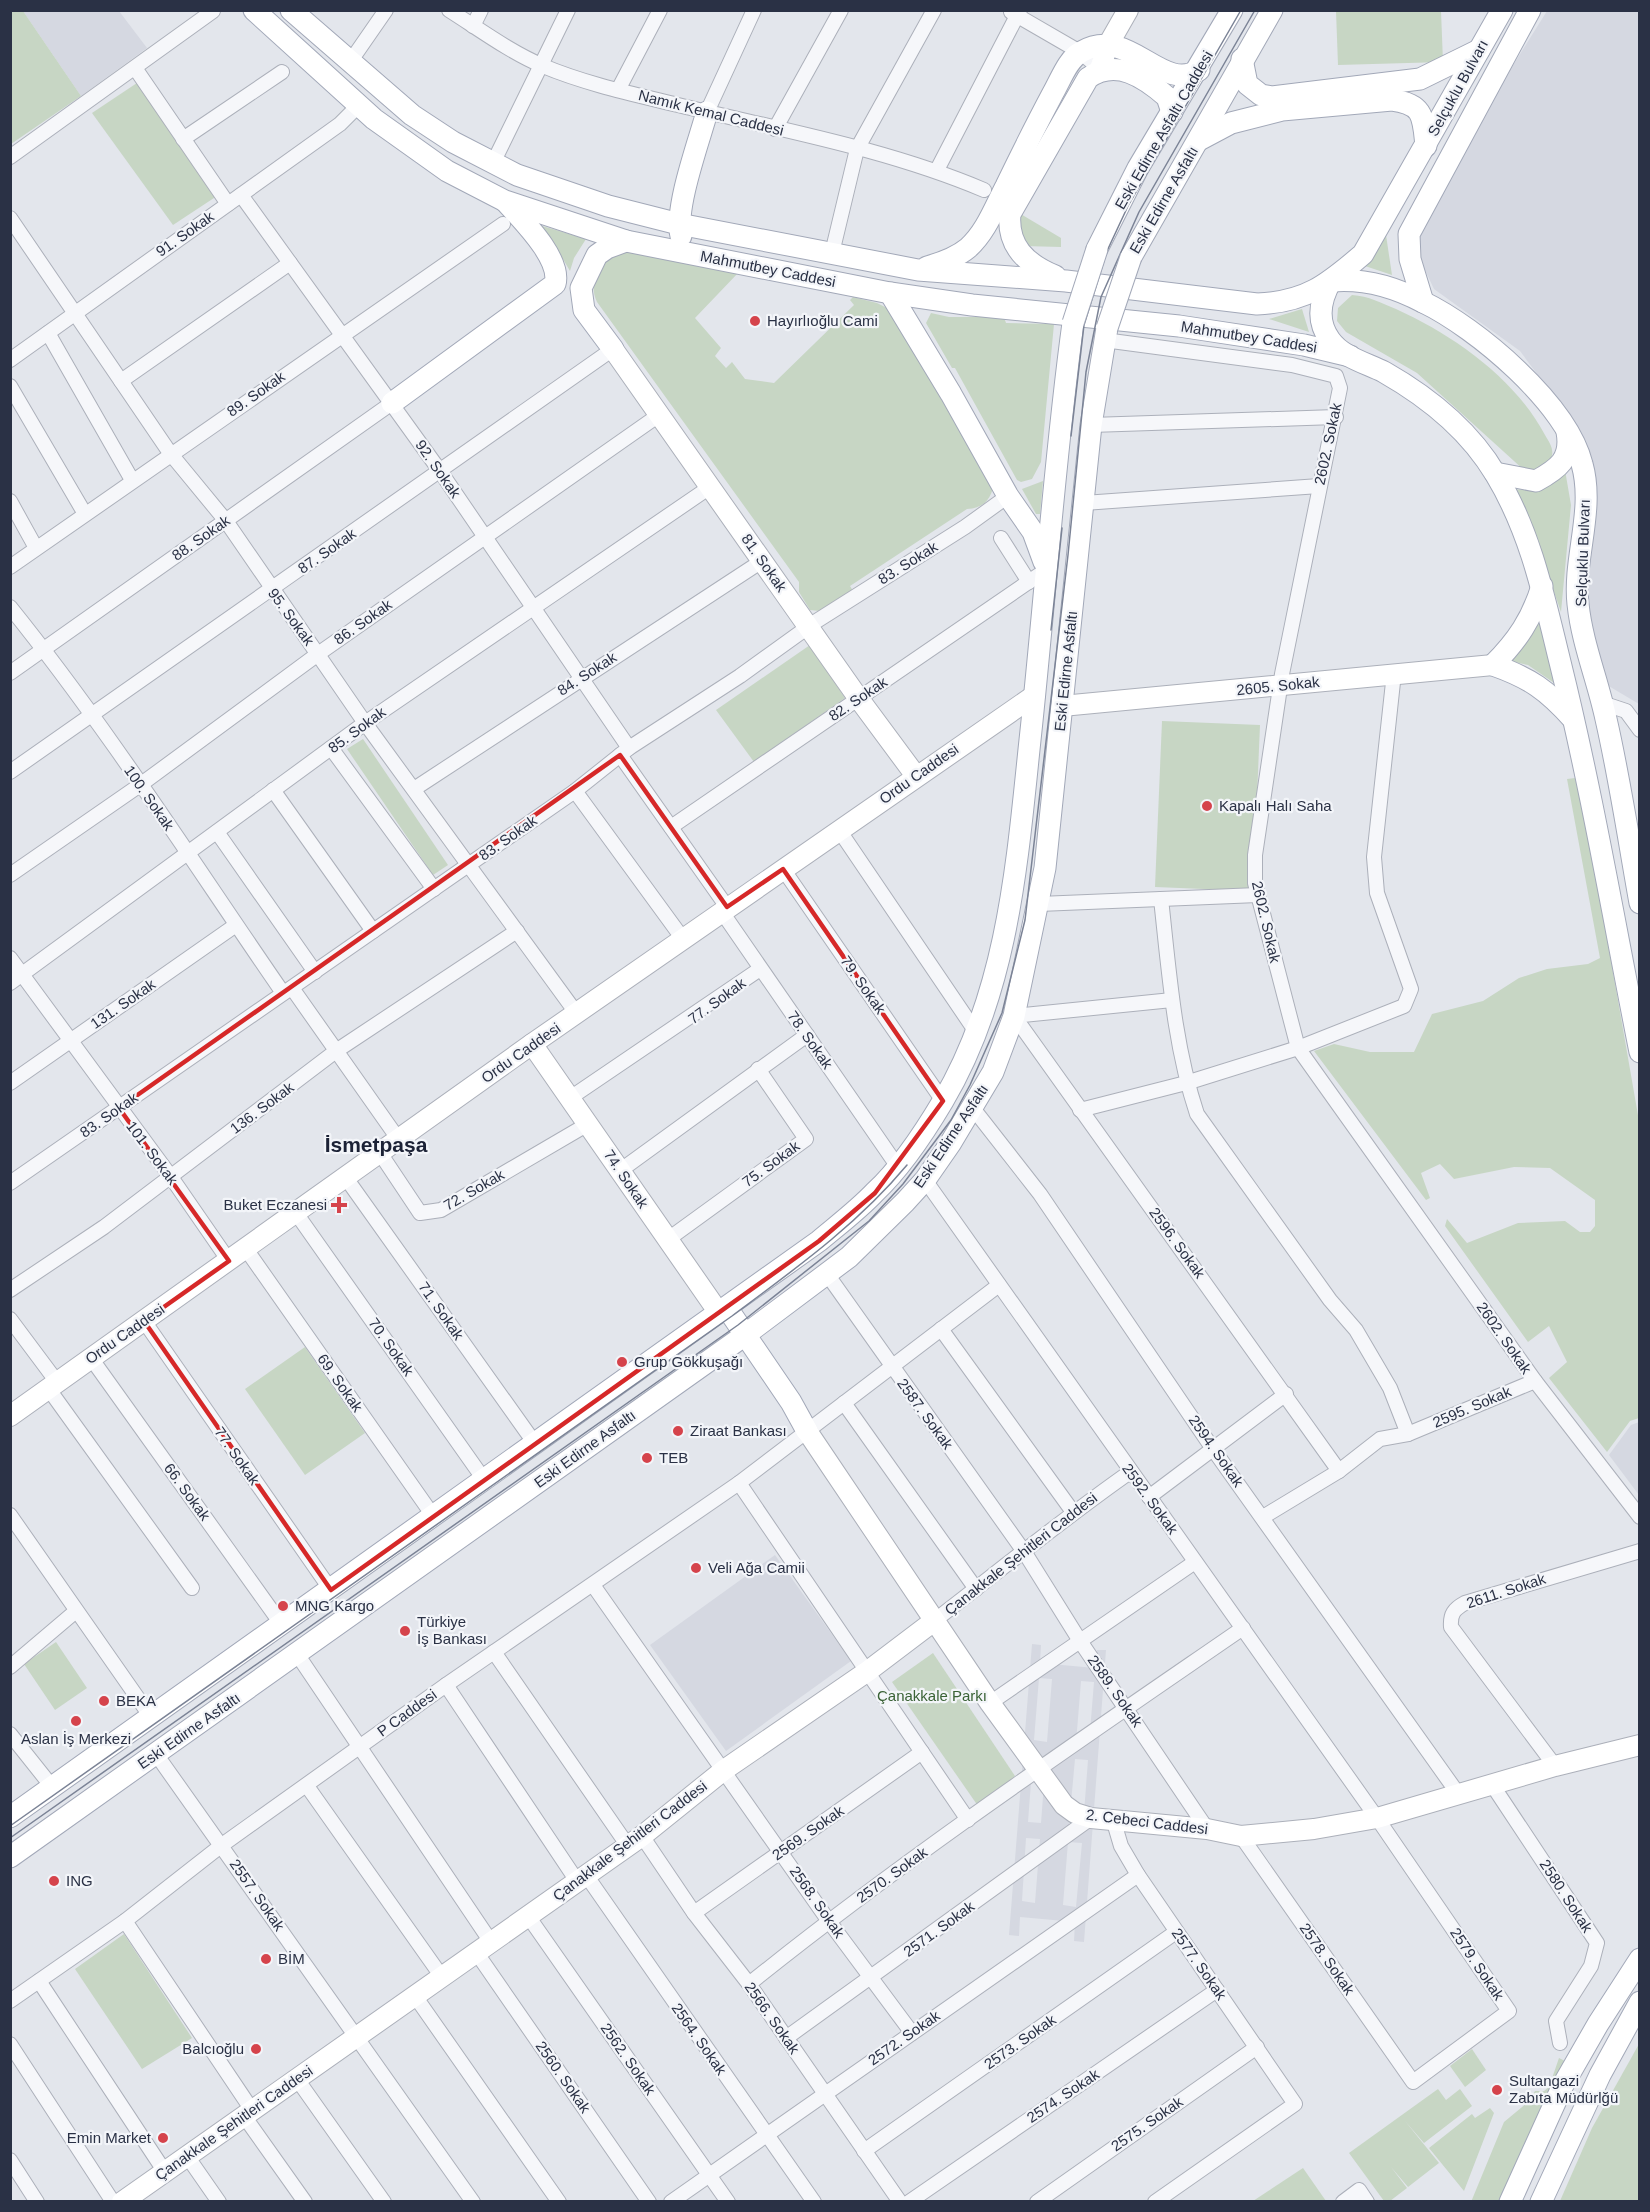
<svg xmlns="http://www.w3.org/2000/svg" width="1650" height="2212" font-family="Helvetica,sans-serif">
<style>
.built{fill:#d5d8e1;fill-rule:evenodd}
.green{fill:#c7d6c4}
.lines{fill:none;stroke-linecap:round;stroke-linejoin:round}
.street-casing{stroke:#acb0ba;stroke-width:16}
.secondary-casing{stroke:#acb0ba;stroke-width:22}
.primary-casing{stroke:#a2a8b8;stroke-width:23}
.street{stroke:#f6f7fa;stroke-width:14}
.secondary{stroke:#fff;stroke-width:20}
.primary{stroke:#fff;stroke-width:21}
.tram{stroke:#7b8396;stroke-width:1.5}
.primary-bridge-casing{stroke:#a2a8b8;stroke-width:23;stroke-linecap:butt}
.primary-bridge{stroke:#fff;stroke-width:21}
.marked{fill:none;stroke:#d62828;stroke-width:4.5;stroke-linejoin:round}
.poi-dot{fill:#d5434b;stroke:#f3f5f9;stroke-width:2}
.labels{text-anchor:middle;stroke-width:4.5;stroke-linejoin:round;paint-order:stroke}
.street-label{font-size:15px;fill:#2a3145;stroke:#f3f5f9}
.poi-label{font-size:15px;fill:#2a3145;stroke:#f3f5f9;text-anchor:start}
.park-label{font-size:15px;fill:#3a6236;stroke:#f3f5f9}
.district-label{font-size:21px;font-weight:bold;fill:#1c2236;stroke:#f3f5f9}
</style>
<rect width="100%" height="100%" fill="#e3e6ec"/>
<!-- built -->
<g class="built">
<path d="M23,11H119L147,48L81,96Z"/>
<path d="M1547,11H1639V704L1607,685L1586,608L1578,429L1520,351L1434,289L1413,245L1465,142Z"/>
<path d="M1639,1422V1495L1609,1455L1631,1425Z"/>
<path d="M775,1555L851,1661L726,1751L650,1645Z"/>
<path d="M1032,1644L1041,1645L1040,1663L1095,1668L1097,1650H1106L1084,1942L1074,1941L1075,1922L1020,1917L1019,1936L1009,1935ZM1039,1678L1052,1679L1047,1742L1034,1740ZM1081,1681L1094,1682L1089,1744L1076,1743ZM1033,1756L1046,1757L1041,1823L1028,1822ZM1075,1759L1088,1760L1083,1826L1069,1825ZM1026,1838L1040,1839L1035,1903L1022,1901ZM1068,1842L1082,1843L1076,1907L1063,1905Z"/>
</g>
<!-- green -->
<g class="green">
<path d="M11,10L23,11L81,96L11,144Z"/>
<path d="M1336,11H1441L1443,62L1338,65Z"/>
<path d="M137,83L217,196L173,225L92,113Z"/>
<path d="M1019,213L1061,238V247L1023,246Z"/>
<path d="M539,225L586,239L574,258L570,271L550,237Z"/>
<path d="M1386,235L1392,275L1365,266Z"/>
<path d="M630,249L739,272L695,318L721,348L715,356L726,368L732,362L745,379L774,383L854,305L850,300L853,297L877,303L893,311L993,488C989,502 982,508 967,509L850,586L853,591L820,611L810,610L799,592V582L597,302C585,277 606,254 630,249Z"/>
<path d="M1352,295C1369,296 1381,303 1396,309C1453,335 1514,377 1545,435C1549,442 1556,451 1550,460C1545,468 1534,469 1525,471L1417,373L1346,332L1337,321L1338,308Z"/>
<path d="M1302,309L1309,332L1269,319Z"/>
<path d="M931,313L949,317H1004L1006,323L1054,324L1041,462L1032,479L1021,482L1017,480L955,368H952L926,323Z"/>
<path d="M1565,470L1571,505L1561,612L1529,521L1509,488C1537,493 1545,489 1565,470Z"/>
<path d="M1043,481L1040,514H1036L1022,489Z"/>
<path d="M1539,617L1557,685L1528,665L1505,660Z"/>
<path d="M810,645L845,698L754,762L716,710Z"/>
<path d="M1162,721L1260,725L1253,891L1155,887Z"/>
<path d="M363,739L448,865L433,875L347,749Z"/>
<path d="M1575,778L1593,857L1639,1121V1418L1630,1421L1607,1452L1549,1378L1567,1362L1549,1326L1528,1342L1445,1226L1447,1219L1467,1243L1518,1223L1565,1221L1580,1232H1590L1595,1226V1200L1550,1168L1514,1167L1454,1179L1440,1164L1421,1173L1430,1198L1426,1200L1314,1051L1334,1044L1370,1052H1414L1432,1014L1483,1001L1519,978L1547,969L1588,964L1600,958L1567,779Z"/>
<path d="M305,1347L365,1433L305,1475L245,1389Z"/>
<path d="M56,1642L87,1688L55,1710L24,1664Z"/>
<path d="M933,1653L1015,1776L978,1806L892,1682Z"/>
<path d="M124,1934L192,2038L142,2069L75,1969Z"/>
<path d="M1639,2044V2201H1560L1592,2128Z"/>
<path d="M1472,2049L1486,2070L1465,2087L1450,2066Z"/>
<path d="M1559,2058L1565,2061L1499,2201L1471,2202L1504,2122L1527,2103L1535,2091H1544L1549,2087Z"/>
<path d="M1438,2089L1446,2100L1460,2089L1472,2106L1424,2143L1405,2121L1439,2163L1408,2187L1391,2167L1407,2188L1390,2201H1384L1349,2153Z"/>
<path d="M1490,2108L1494,2113L1464,2191L1429,2148L1472,2114L1475,2118Z"/>
<path d="M1303,2168L1326,2201H1253Z"/>
</g>
<g class="lines">
<defs>
<g id="street">
<path d="M449,10C479,29 510,52 543,66C586,84 633,94 678,105C781,130 887,149 984,190"/>
<path d="M1011,12L1080,52L1100,69"/>
<path d="M473,26L481,10"/>
<path d="M350,62L386,10"/>
<path d="M135,68L228,204"/>
<path d="M618,90L660,10"/>
<path d="M707,112L754,10"/>
<path d="M775,129L841,10"/>
<path d="M183,139L282,72"/>
<path d="M10,157L213,11"/>
<path d="M493,163L568,10"/>
<path d="M937,170L1020,10"/>
<path d="M241,195L440,471L629,748"/>
<path d="M10,218L170,453L226,521L365,723L577,1014"/>
<path d="M832,253L857,149L934,10"/>
<path d="M48,333L132,480"/>
<path d="M1104,340L1292,365L1336,376L1340,388L1282,674L1255,855V883L1298,1048L1535,1381"/>
<path d="M10,360L340,124L358,106"/>
<path d="M121,381L290,263"/>
<path d="M10,386L85,514"/>
<path d="M1091,425L1336,417"/>
<path d="M10,501L36,548"/>
<path d="M1084,503L1319,486"/>
<path d="M1001,538L1029,582"/>
<path d="M10,567L503,224"/>
<path d="M10,607C109,730 194,864 283,993"/>
<path d="M10,673L392,403"/>
<path d="M1602,703L1626,711L1640,730"/>
<path d="M331,748L434,889"/>
<path d="M620,755L727,907"/>
<path d="M10,772L613,349"/>
<path d="M414,789L762,561"/>
<path d="M273,790L373,931"/>
<path d="M575,791L683,939"/>
<path d="M671,827L1046,570"/>
<path d="M839,830L976,1032"/>
<path d="M217,832L315,972"/>
<path d="M783,869L943,1101"/>
<path d="M10,875L140,785L318,654L659,415"/>
<path d="M1161,899C1169,971 1174,1045 1197,1114L1330,1300L1356,1330L1390,1388L1408,1434"/>
<path d="M1039,904L1258,895"/>
<path d="M722,912L898,1167"/>
<path d="M10,958L171,1177L229,1261"/>
<path d="M10,983L365,723L710,487"/>
<path d="M292,988L399,1140"/>
<path d="M1014,1016L1339,1471"/>
<path d="M1014,1016L1172,1000"/>
<path d="M10,1083L236,925"/>
<path d="M570,1098L760,969"/>
<path d="M972,1107L1040,1194L1213,1449L1459,1795"/>
<path d="M1080,1110L1186,1083L1298,1048L1404,1006L1411,989L1377,893L1374,857L1394,673"/>
<path d="M380,1153L420,1213L441,1210L588,1124"/>
<path d="M621,1170L807,1035"/>
<path d="M346,1178L536,1445"/>
<path d="M925,1180L1377,1818L1509,2011L1413,2082L1241,1836"/>
<path d="M10,1183L575,791L629,748L740,676L815,622L965,527L1008,496"/>
<path d="M296,1213L485,1481"/>
<path d="M667,1240L806,1139L758,1069"/>
<path d="M246,1249L434,1517"/>
<path d="M827,1274L1025,1553L1080,1641L1207,1829"/>
<path d="M10,1290L104,1227L336,1051L517,931"/>
<path d="M10,1319L57,1382"/>
<path d="M144,1321L331,1590"/>
<path d="M941,1329L1073,1512"/>
<path d="M91,1358L282,1625"/>
<path d="M48,1388L192,1588"/>
<path d="M844,1403L976,1589"/>
<path d="M739,1483L968,1820"/>
<path d="M1149,1497L1286,1394"/>
<path d="M10,1515L151,1717"/>
<path d="M1263,1517L1339,1471L1380,1439L1408,1434L1535,1381L1640,1517"/>
<path d="M593,1585L828,1920L912,2033"/>
<path d="M934,1621C999,1571 1063,1519 1130,1472"/>
<path d="M494,1652L628,1846"/>
<path d="M297,1654L491,1942"/>
<path d="M10,1667L76,1611"/>
<path d="M446,1685L577,1881"/>
<path d="M990,1703L1195,1562"/>
<path d="M10,1734L53,1788"/>
<path d="M156,1754L473,2202"/>
<path d="M1555,1766L1451,1627C1450,1614 1454,1609 1465,1603L1640,1551"/>
<path d="M307,1786L442,1977"/>
<path d="M1493,1786L1597,1943L1591,1966L1556,2021L1560,2043"/>
<path d="M1113,1819L1121,1846L1138,1875L1295,2104L1155,2202"/>
<path d="M642,1836L694,1913L749,1984L900,2202"/>
<path d="M586,1875L814,2202"/>
<path d="M694,1913L922,1752"/>
<path d="M528,1916L728,2202"/>
<path d="M125,1921L252,2110"/>
<path d="M476,1952L649,2202"/>
<path d="M39,1981L165,2172"/>
<path d="M749,1984C907,1857 1076,1743 1243,1628"/>
<path d="M415,1996L559,2202"/>
<path d="M10,2001L125,1921L222,1845L446,1685L739,1483L999,1285"/>
<path d="M786,2038L1091,1818"/>
<path d="M10,2044L113,2202"/>
<path d="M297,2079L384,2202"/>
<path d="M244,2116L305,2202"/>
<path d="M864,2151L1176,1932"/>
<path d="M187,2156L219,2202"/>
<path d="M10,2160L37,2202"/>
<path d="M671,2202L1138,1875"/>
<path d="M909,2202L1217,1990"/>
<path d="M1037,2202L1257,2047"/>
<path d="M1343,2202L1359,2190L1367,2202"/>
</g>
<g id="secondary">
<path d="M1100,69L1108,45L1128,10"/>
<path d="M613,349L859,699L916,776"/>
<path d="M1062,706L1493,665"/>
<path d="M532,1044L719,1313"/>
<path d="M10,1416L532,1044L1035,695"/>
<path d="M807,1431L990,1703L1064,1805L1075,1813L1091,1818L1207,1829L1241,1836L1314,1829L1377,1818L1555,1766L1640,1745"/>
<path d="M122,2202L642,1836L724,1770L868,1671L934,1621"/>
</g>
<g id="primary">
<path d="M254,10L374,119L447,171L505,201L626,241L890,293L972,305L1179,326L1304,345L1350,356"/>
<path d="M291,10L412,115L453,142L517,175L608,206L679,224L918,270L1066,281L1257,304C1306,302 1327,285 1363,254L1502,10"/>
<path d="M1242,59L1247,84L1261,95L1272,97L1420,79L1479,50"/>
<path d="M1199,140L1231,123L1282,110L1392,100C1424,104 1423,117 1426,146"/>
<path d="M681,236C674,209 699,141 707,112"/>
<path d="M1097,249L1138,168L1232,10"/>
<path d="M1131,257L1272,10"/>
<path d="M927,267C941,263 956,258 968,248C986,232 995,207 1006,186C1021,155 1037,123 1053,93C1061,79 1068,59 1081,52C1129,24 1161,94 1199,70"/>
<path d="M1055,276C1026,264 1007,246 1010,214L1088,78C1116,58 1144,77 1167,97L1172,112"/>
<path d="M1331,281C1320,300 1316,321 1330,340C1342,357 1366,363 1384,372C1428,397 1470,431 1496,475C1531,533 1544,597 1560,662C1592,791 1614,922 1640,1052"/>
<path d="M1331,281C1363,278 1395,287 1423,302C1477,328 1567,404 1582,464C1595,510 1573,558 1578,604C1582,643 1598,681 1606,719C1620,780 1629,842 1640,903"/>
<path d="M890,293L951,394L1008,496L1033,532L1044,562"/>
<path d="M1423,302L1410,259L1409,234L1530,10"/>
<path d="M613,349L584,310L581,288L597,255L607,248L626,241"/>
<path d="M392,403L555,284C562,259 522,220 506,202"/>
<path d="M1495,473L1536,481C1558,469 1572,459 1567,432"/>
<path d="M1542,586C1532,619 1517,641 1493,665C1530,678 1547,690 1573,719"/>
<path d="M727,1308L791,1402L807,1431"/>
<path d="M10,1817L819,1241C838,1225 858,1210 875,1192C902,1167 924,1133 943,1101C1008,991 1017,864 1030,740C1045,601 1054,462 1073,323"/>
<path d="M10,1857L745,1335L849,1257L905,1202L925,1180L950,1144L993,1072L1014,1016L1045,868L1091,425L1107,328"/>
<path d="M1510,2202L1563,2085L1598,2024L1640,1959"/>
<path d="M1541,2202L1600,2075L1640,2002"/>
</g>
</defs>
<!-- street casing -->
<use href="#street" class="street-casing"/>
<!-- secondary casing -->
<use href="#secondary" class="secondary-casing"/>
<!-- primary casing -->
<use href="#primary" class="primary-casing"/>
<!-- street -->
<use href="#street" class="street"/>
<!-- secondary -->
<use href="#secondary" class="secondary"/>
<!-- primary -->
<use href="#primary" class="primary"/>
<!-- tram -->
<g class="tram">
<path d="M1071,436L1084,325L1107,251L1128,206L1241,10"/>
<path d="M1051,630L1062,528"/>
<path d="M10,1826L732,1316C795,1269 857,1225 907,1165"/>
<path d="M10,1838L738,1325L869,1221L903,1184L951,1120L970,1085L1002,1013L1025,920L1068,555L1086,372L1101,297L1139,212L1255,10"/>
</g>
<defs>
<g id="primary-bridge">
<path d="M1073,323L1097,249"/>
<path d="M1107,328L1131,257"/>
</g>
</defs>
<!-- primary-bridge casing -->
<use href="#primary-bridge" class="primary-bridge-casing"/>
<!-- primary-bridge -->
<use href="#primary-bridge" class="primary-bridge"/>
</g>
<!-- marked area -->
<path class="marked" d="M620,755L727,907L783,869L943,1101L875,1193L819,1241L331,1590L144,1321L229,1261L119,1108Z"/>
<!-- markers -->
<g class="poi-dot">
<circle cx="755" cy="321" r="6"/>
<circle cx="1207" cy="806" r="6"/>
<path d="M336 1196h6v6h6v6h-6v6h-6v-6h-6v-6h6z"/>
<circle cx="622" cy="1362" r="6"/>
<circle cx="678" cy="1431" r="6"/>
<circle cx="647" cy="1458" r="6"/>
<circle cx="696" cy="1568" r="6"/>
<circle cx="283" cy="1606" r="6"/>
<circle cx="405" cy="1631" r="6"/>
<circle cx="104" cy="1701" r="6"/>
<circle cx="76" cy="1721" r="6"/>
<circle cx="54" cy="1881" r="6"/>
<circle cx="266" cy="1959" r="6"/>
<circle cx="256" cy="2049" r="6"/>
<circle cx="1497" cy="2090" r="6"/>
<circle cx="163" cy="2138" r="6"/>
</g>
<g class="labels">
<!-- street labels -->
<g class="street-label">
<text transform="translate(1458 88) rotate(-61)" y="5">Selçuklu Bulvarı</text>
<text transform="translate(711 113) rotate(14)" y="5">Namık Kemal Caddesi</text>
<text transform="translate(1164 130) rotate(-60)" y="5">Eski Edirne Asfaltı Caddesi</text>
<text transform="translate(1164 200) rotate(-60)" y="5">Eski Edirne Asfaltı</text>
<text transform="translate(185 234) rotate(-35)" y="5">91. Sokak</text>
<text transform="translate(768 269) rotate(11)" y="5">Mahmutbey Caddesi</text>
<text transform="translate(1249 337) rotate(9)" y="5">Mahmutbey Caddesi</text>
<text transform="translate(256 394) rotate(-35)" y="5">89. Sokak</text>
<text transform="translate(1328 444) rotate(-78)" y="5">2602. Sokak</text>
<text transform="translate(438 469) rotate(55)" y="5">92. Sokak</text>
<text transform="translate(201 538) rotate(-35)" y="5">88. Sokak</text>
<text transform="translate(327 551) rotate(-35)" y="5">87. Sokak</text>
<text transform="translate(1583 553) rotate(-88)" y="5">Selçuklu Bulvarı</text>
<text transform="translate(764 563) rotate(55)" y="5">81. Sokak</text>
<text transform="translate(908 563) rotate(-32)" y="5">83. Sokak</text>
<text transform="translate(291 617) rotate(54)" y="5">95. Sokak</text>
<text transform="translate(363 622) rotate(-35)" y="5">86. Sokak</text>
<text transform="translate(1066 671) rotate(-84)" y="5">Eski Edirne Asfaltı</text>
<text transform="translate(587 674) rotate(-33)" y="5">84. Sokak</text>
<text transform="translate(1278 686) rotate(-6)" y="5">2605. Sokak</text>
<text transform="translate(858 699) rotate(-34)" y="5">82. Sokak</text>
<text transform="translate(357 730) rotate(-36)" y="5">85. Sokak</text>
<text transform="translate(919 774) rotate(-35)" y="5">Ordu Caddesi</text>
<text transform="translate(149 798) rotate(55)" y="5">100. Sokak</text>
<text transform="translate(508 838) rotate(-35)" y="5">83. Sokak</text>
<text transform="translate(1266 922) rotate(77)" y="5">2602. Sokak</text>
<text transform="translate(863 985) rotate(55)" y="5">79. Sokak</text>
<text transform="translate(717 1001) rotate(-36)" y="5">77. Sokak</text>
<text transform="translate(123 1004) rotate(-35)" y="5">131. Sokak</text>
<text transform="translate(810 1040) rotate(55)" y="5">78. Sokak</text>
<text transform="translate(521 1053) rotate(-35)" y="5">Ordu Caddesi</text>
<text transform="translate(262 1108) rotate(-37)" y="5">136. Sokak</text>
<text transform="translate(109 1115) rotate(-35)" y="5">83. Sokak</text>
<text transform="translate(951 1136) rotate(-56)" y="5">Eski Edirne Asfaltı</text>
<text transform="translate(152 1153) rotate(53)" y="5">101. Sokak</text>
<text transform="translate(771 1164) rotate(-36)" y="5">75. Sokak</text>
<text transform="translate(626 1179) rotate(56)" y="5">74. Sokak</text>
<text transform="translate(474 1190) rotate(-30)" y="5">72. Sokak</text>
<text transform="translate(1177 1243) rotate(54)" y="5">2596. Sokak</text>
<text transform="translate(441 1311) rotate(55)" y="5">71. Sokak</text>
<text transform="translate(125 1334) rotate(-35)" y="5">Ordu Caddesi</text>
<text transform="translate(1504 1338) rotate(55)" y="5">2602. Sokak</text>
<text transform="translate(391 1347) rotate(55)" y="5">70. Sokak</text>
<text transform="translate(340 1383) rotate(55)" y="5">69. Sokak</text>
<text transform="translate(1472 1407) rotate(-23)" y="5">2595. Sokak</text>
<text transform="translate(925 1414) rotate(54)" y="5">2587. Sokak</text>
<text transform="translate(585 1449) rotate(-36)" y="5">Eski Edirne Asfaltı</text>
<text transform="translate(1216 1451) rotate(55)" y="5">2594. Sokak</text>
<text transform="translate(237 1456) rotate(55)" y="5">77. Sokak</text>
<text transform="translate(187 1492) rotate(54)" y="5">66. Sokak</text>
<text transform="translate(1150 1499) rotate(54)" y="5">2592. Sokak</text>
<text transform="translate(1021 1554) rotate(-38)" y="5">Çanakkale Şehitleri Caddesi</text>
<text transform="translate(1506 1591) rotate(-18)" y="5">2611. Sokak</text>
<text transform="translate(1115 1691) rotate(55)" y="5">2589. Sokak</text>
<text transform="translate(407 1713) rotate(-36)" y="5">P Caddesi</text>
<text transform="translate(189 1731) rotate(-35)" y="5">Eski Edirne Asfaltı</text>
<text transform="translate(1147 1822) rotate(7)" y="5">2. Cebeci Caddesi</text>
<text transform="translate(808 1833) rotate(-35)" y="5">2569. Sokak</text>
<text transform="translate(630 1841) rotate(-37)" y="5">Çanakkale Şehitleri Caddesi</text>
<text transform="translate(892 1875) rotate(-36)" y="5">2570. Sokak</text>
<text transform="translate(257 1895) rotate(55)" y="5">2557. Sokak</text>
<text transform="translate(1566 1896) rotate(57)" y="5">2580. Sokak</text>
<text transform="translate(817 1902) rotate(55)" y="5">2568. Sokak</text>
<text transform="translate(939 1929) rotate(-36)" y="5">2571. Sokak</text>
<text transform="translate(1327 1959) rotate(55)" y="5">2578. Sokak</text>
<text transform="translate(1199 1964) rotate(55)" y="5">2577. Sokak</text>
<text transform="translate(1477 1964) rotate(56)" y="5">2579. Sokak</text>
<text transform="translate(772 2018) rotate(55)" y="5">2566. Sokak</text>
<text transform="translate(904 2038) rotate(-35)" y="5">2572. Sokak</text>
<text transform="translate(699 2039) rotate(55)" y="5">2564. Sokak</text>
<text transform="translate(1020 2042) rotate(-35)" y="5">2573. Sokak</text>
<text transform="translate(628 2059) rotate(55)" y="5">2562. Sokak</text>
<text transform="translate(563 2077) rotate(55)" y="5">2560. Sokak</text>
<text transform="translate(1063 2096) rotate(-34)" y="5">2574. Sokak</text>
<text transform="translate(234 2123) rotate(-35)" y="5">Çanakkale Şehitleri Caddesi</text>
<text transform="translate(1147 2124) rotate(-35)" y="5">2575. Sokak</text>
</g>
<!-- poi labels -->
<g class="poi-label">
<text x="767" y="326">Hayırlıoğlu Cami</text>
<text x="1219" y="811">Kapalı Halı Saha</text>
<text x="327" y="1210" text-anchor="end">Buket Eczanesi</text>
<text x="634" y="1367">Grup Gökkuşağı</text>
<text x="690" y="1436">Ziraat Bankası</text>
<text x="659" y="1463">TEB</text>
<text x="708" y="1573">Veli Ağa Camii</text>
<text x="295" y="1611">MNG Kargo</text>
<text x="417" y="1627">Türkiye<tspan x="417" dy="17">İş Bankası</tspan></text>
<text x="116" y="1706">BEKA</text>
<text x="76" y="1744" text-anchor="middle">Aslan İş Merkezi</text>
<text x="66" y="1886">ING</text>
<text x="278" y="1964">BİM</text>
<text x="244" y="2054" text-anchor="end">Balcıoğlu</text>
<text x="1509" y="2086">Sultangazi<tspan x="1509" dy="17">Zabıta Müdürlğü</tspan></text>
<text x="151" y="2143" text-anchor="end">Emin Market</text>
</g>
<!-- park labels -->
<g class="park-label">
<text x="932" y="1701">Çanakkale Parkı</text>
</g>
<!-- district labels -->
<g class="district-label">
<text x="376" y="1152">İsmetpaşa</text>
</g>
</g>
<!-- border -->
<rect width="1650" height="2212" fill="none" stroke="#2a3145" stroke-width="24"/>
</svg>
